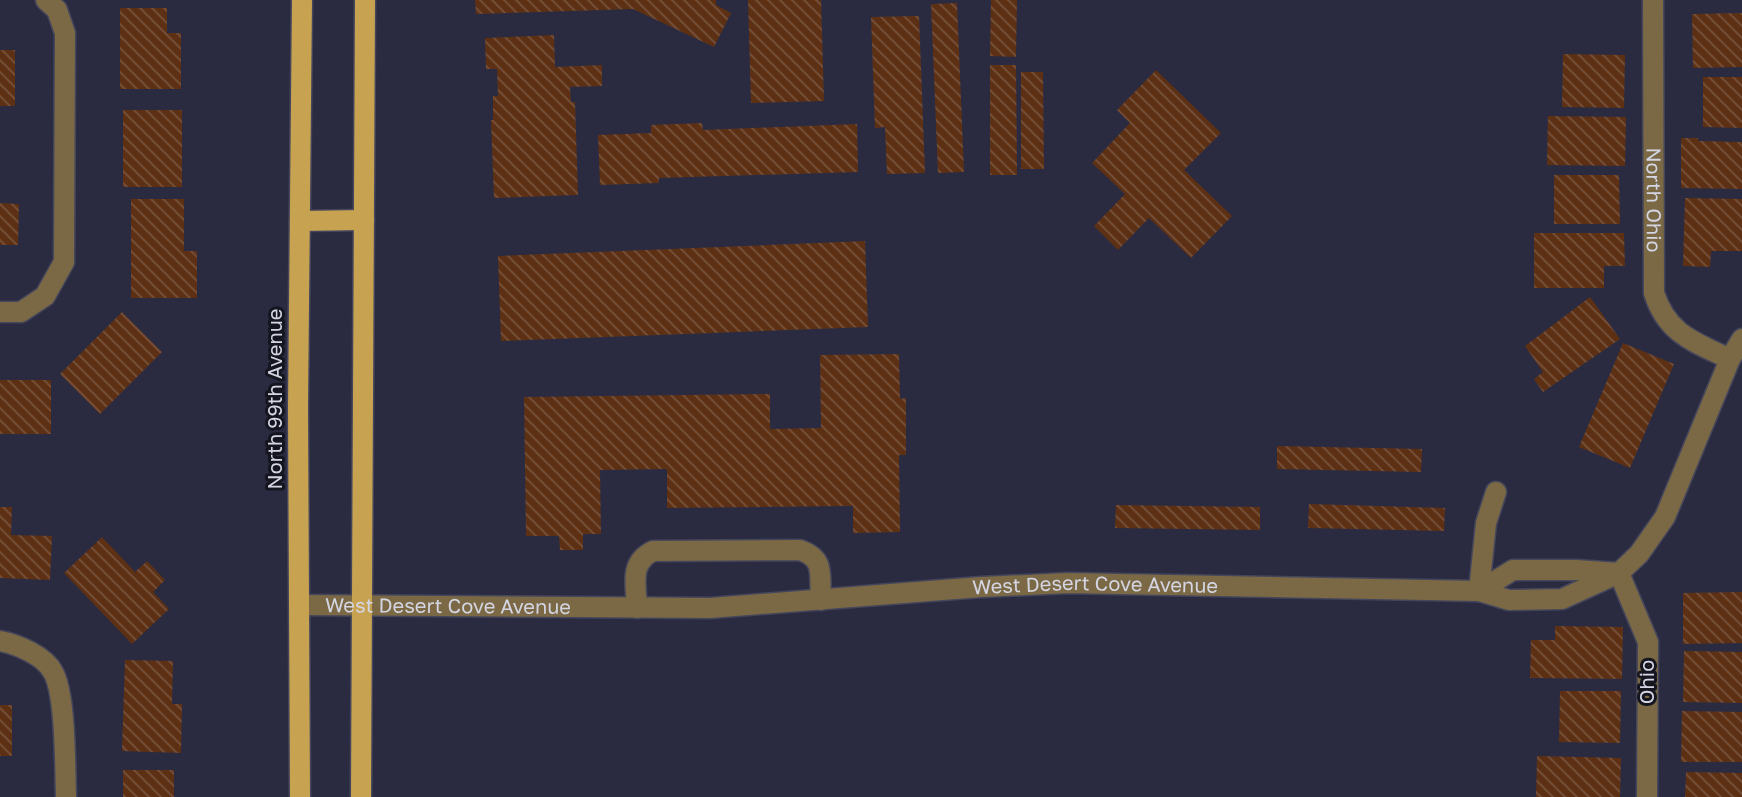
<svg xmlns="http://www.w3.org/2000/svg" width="1742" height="797" font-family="'Golos Text',sans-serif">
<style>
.building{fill:url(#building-back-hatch)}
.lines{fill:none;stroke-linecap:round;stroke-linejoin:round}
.minor-casing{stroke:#45465b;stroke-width:23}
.major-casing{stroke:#45465b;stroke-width:23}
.minor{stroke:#7a6944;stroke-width:20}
.major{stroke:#c7a351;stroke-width:20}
.labels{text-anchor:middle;stroke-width:6;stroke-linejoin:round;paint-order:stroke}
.street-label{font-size:20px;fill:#d4d5e3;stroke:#14151f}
</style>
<defs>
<pattern id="building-back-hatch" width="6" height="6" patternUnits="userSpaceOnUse" patternTransform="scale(2)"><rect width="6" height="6" fill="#5d3014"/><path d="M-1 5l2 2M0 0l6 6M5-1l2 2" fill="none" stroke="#734d36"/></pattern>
</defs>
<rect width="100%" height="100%" fill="#2a2b41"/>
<!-- building -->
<g class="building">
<path d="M475,0H716V5L731,13L714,47L633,9L476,14Z"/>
<path d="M748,0H821L824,101L751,103Z"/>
<path d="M991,0H1017L1016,57L990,56Z"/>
<path d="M957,3L964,172L938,173L931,4Z"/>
<path d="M120,8H167V33H181V89H120Z"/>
<path d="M1742,13V67L1693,68L1692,14Z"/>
<path d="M919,16L925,173L887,174L885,127L875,128L871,17Z"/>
<path d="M554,35L555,67L602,65V86L570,87L571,102H575L578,195L494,198L491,120H493V96H498L497,69H486L485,38Z"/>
<rect x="0" y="50" width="15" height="56"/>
<path d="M1563,54L1625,55L1624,108L1562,107Z"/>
<path d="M990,65H1016L1017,175H990Z"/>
<path d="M1156,70L1221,133L1184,170L1232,216L1191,258L1149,218L1118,250L1094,226L1125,194L1092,163L1130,123L1117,110Z"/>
<path d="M1021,72H1043L1044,169H1021Z"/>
<path d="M1703,77H1742V128L1703,127Z"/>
<rect x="123" y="110" width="59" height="77"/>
<path d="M1548,116L1626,117L1625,166L1547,165Z"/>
<path d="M702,123L703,130L857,124L858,172L659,178V183L600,185L598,135L651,133V125Z"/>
<path d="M1681,138H1698V141L1742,142V189L1681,188Z"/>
<path d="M1554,175H1619L1620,224H1554Z"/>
<path d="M1685,198L1742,199V251H1711L1710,267L1683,266Z"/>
<path d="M131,199H184V251H197V298H131Z"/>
<path d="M0,203L19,204L18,245H0Z"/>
<path d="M1534,233H1624L1625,266H1604V288H1534Z"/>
<path d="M865,241L868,327L501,341L498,256Z"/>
<path d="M1590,297L1620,339L1543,392L1534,379L1543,372L1525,346Z"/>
<path d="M122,312L162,352L100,414L60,374Z"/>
<path d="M1623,343L1674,364L1630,468L1579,447Z"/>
<path d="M899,354L900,399L906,398V455H899L900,532L853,533V506L667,508V469L600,470L601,534H583V550H560L559,536H526L524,397L770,394V429L821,428L820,355Z"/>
<rect x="0" y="380" width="51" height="54"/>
<path d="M1277,446L1422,449L1421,472L1277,469Z"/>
<path d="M1309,504L1445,508L1444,531L1308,528Z"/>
<path d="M1116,505L1260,507V530L1115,528Z"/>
<path d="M0,507H12L11,535L52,536L50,580L0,578Z"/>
<path d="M102,537L135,572L147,561L165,580L153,592L169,609L132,644L64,573Z"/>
<path d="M1742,592V643L1683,644V593Z"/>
<path d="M1555,626L1623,627L1622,679L1530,678L1531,640H1555Z"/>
<path d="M1684,651L1742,652V703L1683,702Z"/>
<path d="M125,660L173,661L172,704H182L181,753L122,751Z"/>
<path d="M1560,691H1621L1620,743L1559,742Z"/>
<rect x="0" y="705" width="12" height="51"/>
<path d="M1682,711L1742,712V762H1681Z"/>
<path d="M1537,756L1621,758L1620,797H1536Z"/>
<rect x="123" y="770" width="51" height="27"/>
<path d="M1686,772L1742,773V797H1685Z"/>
</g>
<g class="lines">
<defs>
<g id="minor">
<path id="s1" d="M1653,0L1654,293C1667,334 1694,342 1730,359"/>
<path d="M0,312H21L45,296L64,262L65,33L57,10L46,0"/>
<path d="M1619,573L1648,642L1647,797"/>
<path d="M1479,591L1509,600L1562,599L1619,573L1639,554L1665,517L1730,359L1742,339"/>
<path d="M1479,591L1486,523L1496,492"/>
<path id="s2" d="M300,605L710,608L981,587L1068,583L1479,591L1513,570H1576L1619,573"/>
<path d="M637,608C636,584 629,563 653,551L800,550C826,559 819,575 821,600"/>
<path d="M0,641C17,644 45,656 53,672C66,694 65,769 66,797"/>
</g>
<g id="major">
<path d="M300,221L364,220"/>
<path d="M300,797L298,407L302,0"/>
<path d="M361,797L365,0"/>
</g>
</defs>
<!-- minor casing -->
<use href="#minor" class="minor-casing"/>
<!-- major casing -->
<use href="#major" class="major-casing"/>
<!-- minor -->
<use href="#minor" class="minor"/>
<!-- major -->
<use href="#major" class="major"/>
</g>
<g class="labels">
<!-- street labels -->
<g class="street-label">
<text dy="7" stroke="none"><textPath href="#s1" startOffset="200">North Ohio</textPath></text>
<text transform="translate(275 399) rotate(-90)" y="7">North 99th Avenue</text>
<text dy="7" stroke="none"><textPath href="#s2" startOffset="796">West Desert Cove Avenue</textPath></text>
<text dy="7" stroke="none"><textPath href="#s2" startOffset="148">West Desert Cove Avenue</textPath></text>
<text transform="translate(1647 682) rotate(-90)" y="7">Ohio</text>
</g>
</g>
</svg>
